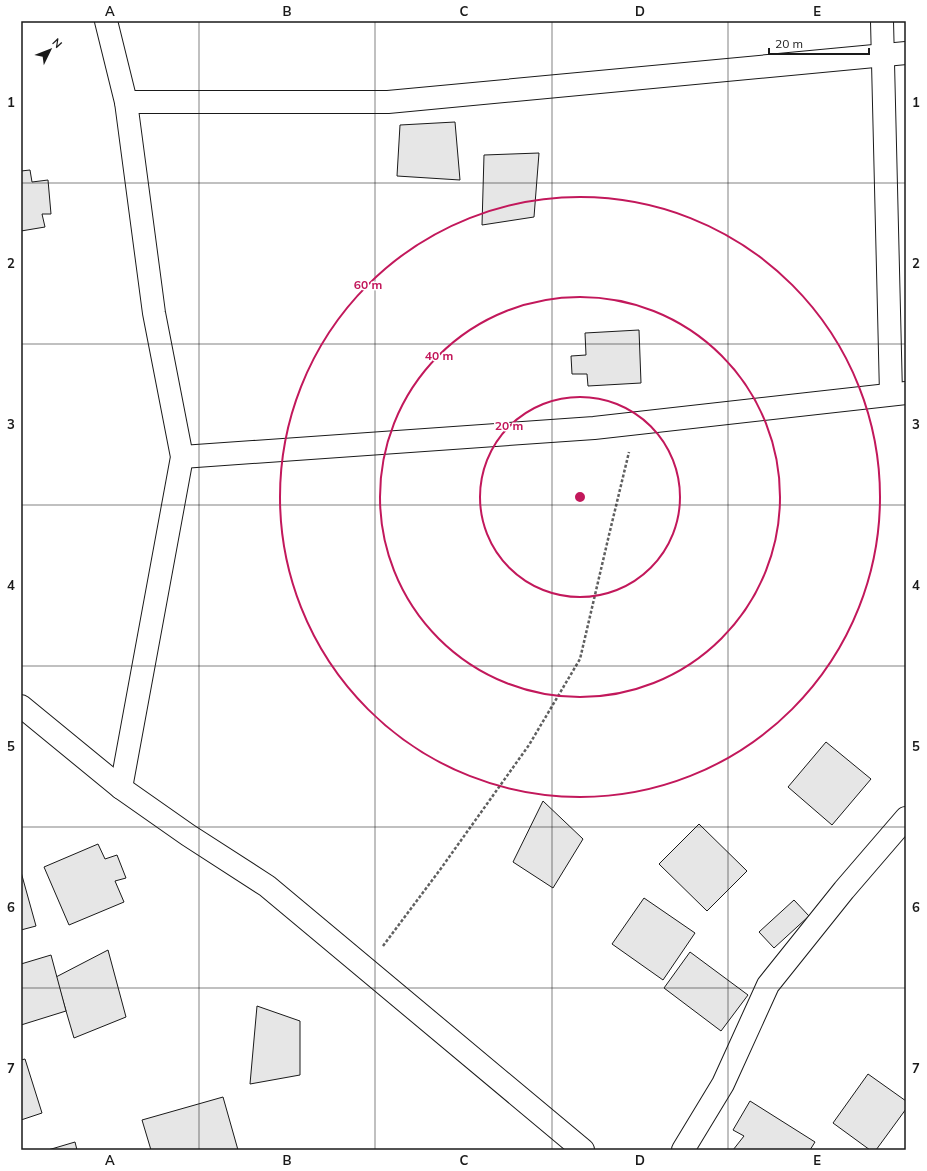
<svg xmlns="http://www.w3.org/2000/svg" width="927" height="1171" font-family="Mulish,sans-serif">
<style>
.building{fill:#e6e6e6;stroke:#1a1a1a}
.lines{fill:none;stroke-linecap:round;stroke-linejoin:round}
.minor-casing{stroke:#1a1a1a;stroke-width:24}
.path{stroke:#5f5f5f;stroke-width:2.5;stroke-dasharray:3 2;stroke-linecap:butt}
.minor{stroke:#fff;stroke-width:22}
.grid{fill:none;stroke:#1a1a1a;stroke-width:1;stroke-opacity:0.55}
.ring{fill:none;stroke:#c2185b;stroke-width:2}
.centre{fill:#c2185b;stroke:#fff;stroke-width:2}
.ring-label{font-size:12px;text-anchor:middle;font-weight:bold;fill:#c2185b;stroke:#fff;stroke-width:3;stroke-linejoin:round;paint-order:stroke}
.neatline{fill:none;stroke:#1a1a1a;stroke-width:1.5}
.grid-label{font-size:13px;text-anchor:middle;font-weight:bold;fill:#1a1a1a}
</style>
<rect width="100%" height="100%" fill="#fff"/>
<!-- building -->
<g class="building">
<path d="M455,122L460,180L397,176L400,125Z"/>
<path d="M539,153L534,217L482,225L484,155Z"/>
<path d="M30,170L32,182L48,180L51,214H42L45,227L21,231V171Z"/>
<path d="M639,330L641,383L588,386L587,374H572L571,356L586,355L585,333Z"/>
<path d="M826,742L871,779L832,825L788,787Z"/>
<path d="M543,801L583,839L553,888L513,862Z"/>
<path d="M699,824L747,871L707,911L659,864Z"/>
<path d="M98,844L105,859L117,855L126,878L115,881L124,902L69,925L44,867Z"/>
<path d="M21,872L36,926L21,930Z"/>
<path d="M644,898L695,933L663,980L612,944Z"/>
<path d="M794,900L809,916L774,948L759,932Z"/>
<path d="M108,950L126,1017L74,1038L56,977Z"/>
<path d="M690,952L748,995L721,1031L664,988Z"/>
<path d="M51,955L66,1011L21,1025V964Z"/>
<path d="M257,1006L300,1021V1075L250,1084Z"/>
<path d="M25,1059L42,1113L21,1120V1060Z"/>
<path d="M868,1074L906,1101V1109L876,1150H870L833,1123Z"/>
<path d="M223,1097L238,1150H151L142,1120Z"/>
<path d="M750,1101L815,1142L810,1150H733L744,1136L733,1130Z"/>
<path d="M75,1142L77,1150H48Z"/>
</g>
<g class="lines">
<defs>
<g id="minor">
<path d="M106,21L126,102L154,313L182,457L121,788"/>
<path d="M882,21L891,394"/>
<path d="M126,102H388L906,53"/>
<path d="M182,457L594,428L906,393"/>
<path d="M21,706L121,788L188,835L267,886L583,1150"/>
<path d="M683,1150L723,1084L768,985L844,890L906,818"/>
</g>
</defs>
<!-- minor casing -->
<use href="#minor" class="minor-casing"/>
<!-- path -->
<path class="path" d="M383,946L442,867L529,745L580,659L609,535L629,452"/>
<!-- minor -->
<use href="#minor" class="minor"/>
</g>
<!-- grid -->
<path class="grid" d="M199,21V1150M375,21V1150M552,21V1150M728,21V1150M21,183H906M21,344H906M21,505H906M21,666H906M21,827H906M21,988H906"/>
<!-- distance rings -->
<g class="ring">
<circle cx="580" cy="497" r="100"/>
<circle cx="580" cy="497" r="200"/>
<circle cx="580" cy="497" r="300"/>
</g>
<circle cx="580" cy="497" r="6" class="centre"/>
<g class="ring-label">
<text x="368" y="289">60 m</text>
<text x="439" y="360">40 m</text>
<text x="509" y="430">20 m</text>
</g>
<!-- border -->
<rect width="927" height="1171" fill="none" stroke="#ffffff" stroke-width="44"/>
<!-- north arrow -->
<g transform="translate(50 50) rotate(47)" stroke="#ffffff" stroke-width="3" paint-order="stroke">
<path d="M0-3L7 15L0 10L-7 15Z" fill="#1a1a1a"/>
<text y="-6" font-size="11" font-weight="bold" text-anchor="middle" fill="#1a1a1a">N</text>
</g>
<!-- scale -->
<path d="M769 48v6h100v-6" fill="none" stroke="#1a1a1a" stroke-width="2"/>
<text x="775" y="48" font-size="12" fill="#1a1a1a" stroke="#ffffff" stroke-width="3" paint-order="stroke">20 m</text>
<rect x="22" y="22" width="883" height="1127" class="neatline"/>
<g class="grid-label">
<text x="110" y="16">A</text>
<text x="287" y="16">B</text>
<text x="464" y="16">C</text>
<text x="640" y="16">D</text>
<text x="817" y="16">E</text>
<text x="11" y="107">1</text>
<text x="916" y="107">1</text>
<text x="11" y="268">2</text>
<text x="916" y="268">2</text>
<text x="11" y="429">3</text>
<text x="916" y="429">3</text>
<text x="11" y="590">4</text>
<text x="916" y="590">4</text>
<text x="11" y="751">5</text>
<text x="916" y="751">5</text>
<text x="11" y="912">6</text>
<text x="916" y="912">6</text>
<text x="11" y="1073">7</text>
<text x="916" y="1073">7</text>
<text x="110" y="1165">A</text>
<text x="287" y="1165">B</text>
<text x="464" y="1165">C</text>
<text x="640" y="1165">D</text>
<text x="817" y="1165">E</text>
</g>
</svg>
